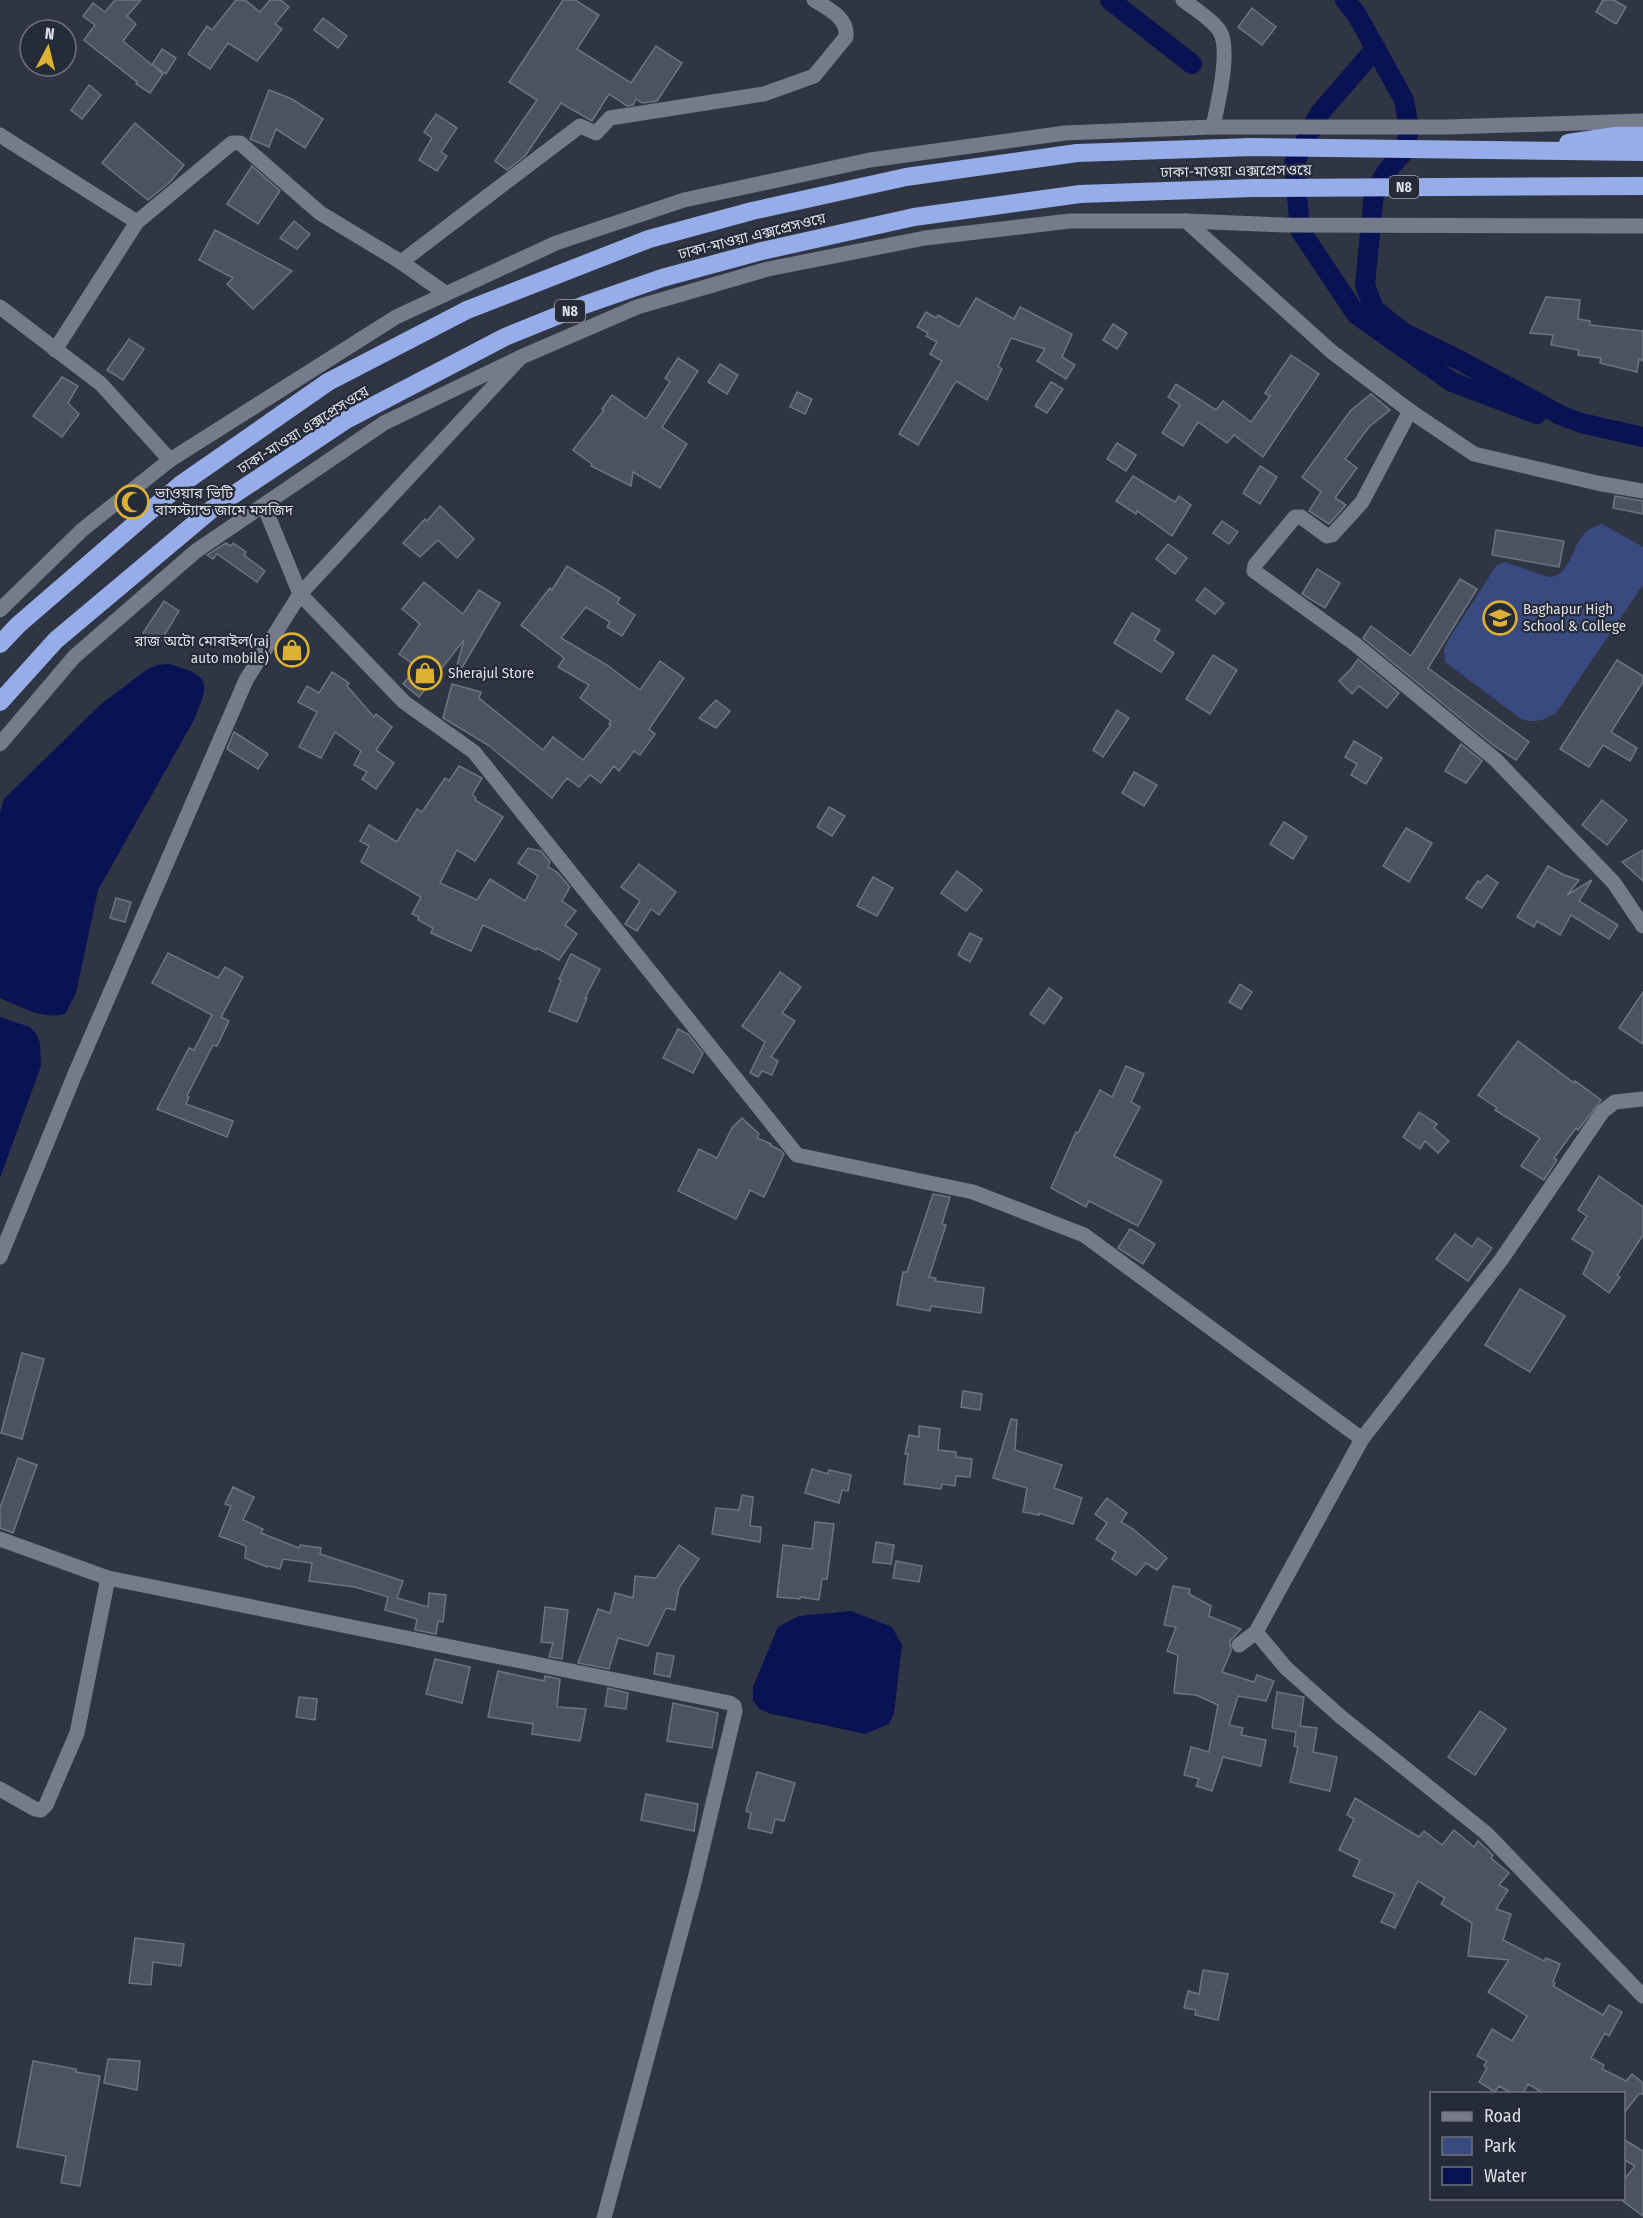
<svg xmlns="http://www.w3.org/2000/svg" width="1643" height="2218" font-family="'Fira Sans Condensed','Noto Sans Bengali',sans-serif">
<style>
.green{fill:#384a7f}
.water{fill:#091252}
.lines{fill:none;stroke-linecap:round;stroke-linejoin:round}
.canal{stroke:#091252;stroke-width:20}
.building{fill:#4c5260;stroke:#6d7382;stroke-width:1.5}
.street{stroke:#757b8b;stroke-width:15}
.secondary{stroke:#757b8b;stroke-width:15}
.highway{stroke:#96adea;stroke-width:18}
.labels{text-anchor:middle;stroke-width:4.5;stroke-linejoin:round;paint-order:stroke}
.shield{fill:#262b38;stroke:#a5a8b2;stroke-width:1.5}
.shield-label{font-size:14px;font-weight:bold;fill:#dbdee7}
.street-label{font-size:15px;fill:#dbdee7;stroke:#262b38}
.poi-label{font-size:15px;fill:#dbdee7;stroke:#262b38;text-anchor:start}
</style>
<rect width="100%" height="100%" fill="#303543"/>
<!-- green -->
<path class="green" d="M1602,524L1643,547V585L1556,713C1544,720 1534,724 1521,719L1445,662L1444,650L1449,639L1496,566L1505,562L1548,577C1571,577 1571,546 1585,533C1590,528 1596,526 1602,524Z"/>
<!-- water -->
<g class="water">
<path d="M169,664C211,676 210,681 194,720L98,890L76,993L65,1014C41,1020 22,1007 0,998V812L4,799L100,705L146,670L157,665Z"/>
<path d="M0,1017L30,1027L37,1035L40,1043L41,1066L0,1178Z"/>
<path d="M851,1611L892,1627L902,1645L894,1713L889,1724L865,1734L768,1713L760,1709L753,1701V1687L778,1627L799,1616Z"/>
</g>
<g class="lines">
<!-- canal -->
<g class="canal">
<path d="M1110,0L1192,64"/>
<path d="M1345,0L1357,15L1404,100L1409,129L1405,150L1387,171L1374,193L1365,285L1374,309L1404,333L1461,361L1560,415L1581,423L1643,437"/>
<path d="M1376,48L1319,114L1294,163L1300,230L1356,314L1452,382L1537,414"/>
</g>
</g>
<!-- building -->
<g class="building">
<path d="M115,0H141L127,16L136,24L123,41L152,65L162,49L176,58L166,74L153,65L163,74L150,93L136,84L137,82L84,40L95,25L83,16L93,3L105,12Z"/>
<path d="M236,0H245L260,12L270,0H281L289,7L275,24L282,29L257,61L228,43L210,69L188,54L207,26L212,30Z"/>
<path d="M563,0H575L599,15L577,49L631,83L656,46L682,63L657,101L642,103L636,99L633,105L627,106L609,94L592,121L561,103L525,156L507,170L495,161L537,100L509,82Z"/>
<path d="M1603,0H1614L1626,7L1616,24L1596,12Z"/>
<path d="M1252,8L1276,27L1262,45L1238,27Z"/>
<path d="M323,18L347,36L338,48L314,30Z"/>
<path d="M89,85L101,95L82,119L71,110Z"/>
<path d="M269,90L292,99L323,119L305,148L276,129L269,147L250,139Z"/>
<path d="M436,114L457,128L441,152L447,156L437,171L419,160L432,138L424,132Z"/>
<path d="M135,123L184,165L171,181L148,200L102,163Z"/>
<path d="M252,166L280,191L258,224L227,204Z"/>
<path d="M294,221L310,234L297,249L280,238Z"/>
<path d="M215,230L292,271L253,309L227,284L233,278L199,260Z"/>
<path d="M1546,297L1580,300L1578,319L1590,321V325L1643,331V361L1639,359L1637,372L1600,363L1601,358L1578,355L1579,350L1551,345L1553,335L1530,333Z"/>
<path d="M976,298L1014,319L1020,307L1072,334L1062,357L1075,365L1066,379L1037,361L1045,349L1011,338L998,366L1002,369L987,400L956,381L918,445L899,434L942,361L930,354L937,342L926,336L928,333L917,327L926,312L936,318L938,315L959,327Z"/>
<path d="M1113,324L1127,333L1117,349L1103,340Z"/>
<path d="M129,339L144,349L123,380L107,370Z"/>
<path d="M1291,355L1319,374L1263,457L1234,435L1227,443L1198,422L1183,446L1162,433L1180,405L1168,397L1176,384L1216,410L1223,401L1251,422L1270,396L1265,393Z"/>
<path d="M678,358L698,371L662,427L687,444L660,488L633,472L631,486L591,466L592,464L573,450L604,410L602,409L612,395L646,419L670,382L665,378Z"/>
<path d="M720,364L738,375L727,394L708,382Z"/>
<path d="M62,377L78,386L68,403L79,414L62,437L33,416Z"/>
<path d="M1051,382L1063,389L1047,413L1035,406Z"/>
<path d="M797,392L812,399L805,414L790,407Z"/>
<path d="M1371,394L1390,410L1369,427L1345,459L1357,468L1335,498L1346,505L1329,524L1309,511L1321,492L1302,477L1351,410Z"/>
<path d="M1117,443L1136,455L1126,471L1107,459Z"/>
<path d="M1260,466L1277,477L1260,504L1243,493Z"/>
<path d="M1133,476L1175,502L1179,496L1191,505L1172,536L1137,511L1136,514L1116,501Z"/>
<path d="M1615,496L1643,501V514L1613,508Z"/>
<path d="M440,506L474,539L457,558L438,540L420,557L403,543L425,519L427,521Z"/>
<path d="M1222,521L1238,532L1229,544L1213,533Z"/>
<path d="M1496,530L1564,541L1559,567L1492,555Z"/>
<path d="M226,543L231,546L233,543L246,552L244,555L265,571L257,582L217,554L213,559L207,555Z"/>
<path d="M1168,544L1187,558L1175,574L1156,559Z"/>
<path d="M567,566L620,598L617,603L635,615L622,636L607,627L610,622L586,607L561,638L607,665L640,690L660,661L684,678L649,729L655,734L640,755L634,751L619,771L614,766L601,783L590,775L579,787L567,778L552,798L488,745L443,718L452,684L481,692L479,698L543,750L553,737L583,760L611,725L609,724L611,721L580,698L589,685L558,667L564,658L521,625L550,588L552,590Z"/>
<path d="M1317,569L1340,583L1325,608L1302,594Z"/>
<path d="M1460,579L1477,589L1428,668L1529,742L1516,760L1493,745L1363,638L1371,626L1411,656Z"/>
<path d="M424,582L463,614L479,590L500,603L460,671L456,669L464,640L419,697L403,684L417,667L399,654L420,624L402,609Z"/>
<path d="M1205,588L1224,603L1215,614L1196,600Z"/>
<path d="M164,601L179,611L159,644L143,633Z"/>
<path d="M1132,613L1160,630L1154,640L1174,653L1161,672L1114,643Z"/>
<path d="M287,636L307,648L297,665L277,652Z"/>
<path d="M1213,655L1237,670L1210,714L1186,699Z"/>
<path d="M1358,659L1399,693L1387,708L1359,686L1352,694L1339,681L1351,669Z"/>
<path d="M1617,660L1643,676V682L1611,732L1637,748L1630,761L1603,745L1589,767L1560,749Z"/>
<path d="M332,672L349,683L347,686L374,717L376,714L392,727L376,750L394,763L376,789L362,779L367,772L354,765L361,751L335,732L321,758L299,747L317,712L298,702L307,686L319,693Z"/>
<path d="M716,700L730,711L716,728L699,718Z"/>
<path d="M1117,710L1129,718L1103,757L1093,750Z"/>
<path d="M234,732L268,754L258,769L227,749Z"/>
<path d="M1354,741L1382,758L1366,784L1351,775L1357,764L1345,757Z"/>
<path d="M1461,744L1482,761L1466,783L1445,771Z"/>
<path d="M459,766L482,778L472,795L476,798L475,800L503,817L475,861L457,850L440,883L477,900L490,879L525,901L538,876L518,863L528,848L541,851L550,862L548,867L557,872L570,887L562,901L576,911L565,925L577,934L559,960L537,948L536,950L483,925L471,951L431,933L433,928L418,920L419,917L412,914L421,897L361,862L369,846L360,841L369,825L397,842L417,809L422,812L445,778L449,781Z"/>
<path d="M1134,772L1157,785L1144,806L1122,793Z"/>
<path d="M1602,800L1627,820L1607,845L1582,825Z"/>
<path d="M829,807L845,816L832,836L817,827Z"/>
<path d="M1284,822L1307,837L1293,859L1270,844Z"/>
<path d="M1406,828L1432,843L1409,882L1383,866Z"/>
<path d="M1643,850V881L1622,862Z"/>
<path d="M639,864L676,892L659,915L651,909L637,931L625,924L640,901L621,887Z"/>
<path d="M1548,866L1564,875L1579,880L1567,895L1592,880L1579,901L1618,925L1609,939L1571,915L1560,935L1537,921L1534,927L1517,917Z"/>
<path d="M957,871L982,890L966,911L941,893Z"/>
<path d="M1487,875L1498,883L1482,908L1466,898L1478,881L1480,883Z"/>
<path d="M873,877L893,888L877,916L857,906Z"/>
<path d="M116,898L131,902L125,922L110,918Z"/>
<path d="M970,933L982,939L970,962L958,955Z"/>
<path d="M168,953L218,978L225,967L243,977L221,1017L229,1021L217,1046L213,1045L187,1096L189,1097L186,1104L233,1121L227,1137L157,1109L189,1048L194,1050L212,1015L152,983Z"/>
<path d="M571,954L600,969L585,998H587L577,1022L549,1011L561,980L559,979Z"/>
<path d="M780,972L801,987L782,1013L795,1021L771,1057L778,1061L772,1075L762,1071L758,1077L750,1073L765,1042L742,1026Z"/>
<path d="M1240,984L1252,992L1241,1009L1229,1002Z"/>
<path d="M1049,988L1062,998L1044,1024L1030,1014Z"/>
<path d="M1643,992V1044L1619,1028Z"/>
<path d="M678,1029L688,1034L703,1053L693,1073L663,1058Z"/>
<path d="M1518,1041L1574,1083L1575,1081L1601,1100L1578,1130L1576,1128L1554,1158L1557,1160L1544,1180L1521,1166L1540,1138L1495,1110L1497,1108L1478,1095Z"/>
<path d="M1126,1066L1144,1074L1131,1102L1140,1107L1114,1156L1162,1181L1138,1226L1089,1201L1086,1207L1051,1188L1076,1132L1078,1133L1100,1090L1112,1097Z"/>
<path d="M1419,1112L1437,1124L1434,1128L1449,1141L1438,1153L1425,1141L1420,1149L1403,1137Z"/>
<path d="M742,1118L759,1134L757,1138L771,1144L770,1145L780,1150L784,1154L764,1197L750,1190L736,1219L678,1191L699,1149L717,1158L732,1128Z"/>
<path d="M1599,1176L1643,1207V1235L1617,1275L1620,1277L1609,1293L1583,1274L1593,1252L1572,1239L1587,1216L1578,1210Z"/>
<path d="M933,1194L950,1197L942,1224L946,1225L929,1277L936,1278L935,1281L984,1288L981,1313L931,1306L930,1311L897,1305L903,1272H907Z"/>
<path d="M1130,1229L1155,1244L1143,1264L1118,1248Z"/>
<path d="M1455,1234L1472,1247L1478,1238L1492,1248L1468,1281L1436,1259Z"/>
<path d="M1520,1289L1565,1316L1530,1372L1485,1345Z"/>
<path d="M22,1353L44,1359L22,1439L1,1433Z"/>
<path d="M963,1391L982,1394L980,1410L961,1407Z"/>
<path d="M1011,1419L1017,1420L1015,1450L1062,1465L1054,1488L1082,1498L1073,1524L1039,1513V1515L1023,1512L1027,1488L993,1478Z"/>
<path d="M919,1426L940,1429L938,1450L956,1452V1457L972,1459L970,1477L956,1476L955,1486L942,1484L941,1489L904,1484L908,1454H905L909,1435L919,1437Z"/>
<path d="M18,1458L37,1465L13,1533L0,1528V1508Z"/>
<path d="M812,1469L828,1474L829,1470L851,1475L848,1491L842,1490L839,1503L805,1493Z"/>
<path d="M233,1487L254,1497L243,1520L263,1529L261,1533L299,1548L300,1545L321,1548L320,1554L403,1581L397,1598L428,1607L429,1593L446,1595L443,1622L438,1621L436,1634L415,1630L417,1619L385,1610L388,1597L355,1587L309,1581L312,1563L283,1559L280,1569L268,1566L267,1567L245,1558L246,1546L219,1536L231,1506L225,1504Z"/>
<path d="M742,1495L753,1497L750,1526L761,1527L760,1542L712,1534L716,1508L739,1510Z"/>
<path d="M1107,1498L1127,1513L1121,1522L1133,1529L1167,1558L1157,1570L1146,1563L1136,1575L1112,1559L1116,1552L1096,1539L1107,1523L1095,1514Z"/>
<path d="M815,1522L834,1524L827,1579H822L819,1600L800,1597V1599L777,1597L783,1545L812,1549Z"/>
<path d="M876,1542L894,1545L891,1564L873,1562Z"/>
<path d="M679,1545L699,1559L679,1588L675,1610L666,1608L648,1646L618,1638L609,1669L578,1663L598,1609L610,1613L615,1593L633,1598L635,1576L656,1578Z"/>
<path d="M896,1561L922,1566L919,1582L893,1578Z"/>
<path d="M1173,1586L1190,1589L1189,1594L1211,1606L1209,1616L1241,1629L1230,1641L1231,1651L1222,1672L1254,1682L1257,1675L1274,1681L1266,1701L1238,1696L1229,1725L1243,1728L1241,1735L1266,1740L1261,1766L1223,1757L1212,1791L1196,1786L1199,1779L1184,1775L1191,1747L1209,1752L1218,1705L1196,1695L1174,1693L1178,1655L1167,1651L1176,1627L1164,1625Z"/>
<path d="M545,1607L568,1610L562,1659L549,1657L553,1643L541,1642Z"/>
<path d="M657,1653L674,1656L670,1677L654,1674Z"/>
<path d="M435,1659L470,1667L462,1703L426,1694Z"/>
<path d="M498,1671L544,1681L545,1676L560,1679L557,1707L586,1709L580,1741L532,1734L533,1724L488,1717Z"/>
<path d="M608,1688L628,1693L626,1709L605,1706Z"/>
<path d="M1277,1692L1304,1697L1300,1726L1317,1728L1313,1752L1337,1757L1330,1791L1290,1782L1298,1747L1294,1746L1296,1732L1272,1728Z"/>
<path d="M299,1697L317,1699L315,1720L296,1717Z"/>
<path d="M673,1703L718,1713L712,1748L667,1741Z"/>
<path d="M1480,1711L1506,1729L1475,1775L1448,1757Z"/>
<path d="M757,1772L795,1783L784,1821L775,1819L772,1833L748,1828L751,1813L746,1811Z"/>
<path d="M646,1794L698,1804L694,1831L641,1820Z"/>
<path d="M1355,1798L1419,1837L1424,1831L1442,1845L1454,1830L1474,1847L1478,1841L1493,1855L1491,1858L1509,1873L1499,1885L1508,1890L1496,1909L1511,1914L1503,1940L1544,1961L1546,1958L1560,1964L1553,1982L1555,1983L1553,1986L1603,2015L1609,2005L1622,2012L1609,2036L1605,2033L1591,2058L1604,2065L1602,2069L1626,2081L1632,2074L1643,2083V2094H1639L1623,2114V2094H1545L1528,2084L1523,2094H1513L1499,2086L1495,2092L1479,2082L1487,2068L1484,2066L1487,2061L1477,2056L1492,2029L1512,2041L1527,2016L1488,1992L1509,1960L1468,1956L1472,1923L1441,1904L1445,1898L1418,1881L1395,1928L1381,1922L1395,1894L1353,1876L1360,1860L1339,1850L1354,1819L1347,1815Z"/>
<path d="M135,1938L184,1944L181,1966L153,1962L151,1985L129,1983Z"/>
<path d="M1203,1970L1228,1974L1218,2020L1195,2015L1196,2010L1184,2008L1188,1991L1199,1994Z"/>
<path d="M108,2059L140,2061L137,2090L104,2083Z"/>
<path d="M33,2061L76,2069V2072L100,2076L80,2186L61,2183L66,2156L17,2147Z"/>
<path d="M1623,2139L1643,2151V2216L1623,2201V2181L1635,2166L1623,2159Z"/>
</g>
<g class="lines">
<!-- street -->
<g class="street">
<path d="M1183,0C1195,9 1211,19 1219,30C1232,48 1217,106 1213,127"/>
<path d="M0,135L137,222L55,350"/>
<path d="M1186,221L1332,352L1410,411L1474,454L1597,483L1643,491"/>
<path d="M137,222L232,143H240L320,213L401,262L445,293"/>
<path d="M401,262L580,126L596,133L610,118L764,94L814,76L846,37C848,17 828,9 814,0"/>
<path d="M0,307L101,384L170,460"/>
<path d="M1410,411L1362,502L1332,535L1327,536L1301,517H1295L1255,565L1254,571L1355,644L1496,760L1614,883L1643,926"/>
<path d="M264,506L300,594L404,702L474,752L797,1155L973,1192L1084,1235L1362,1439"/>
<path d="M0,1257L75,1074L246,680L300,594L521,357"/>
<path d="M0,1539L108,1578L77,1733L46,1805L41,1810L35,1809L0,1789"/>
<path d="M108,1578L730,1703L734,1706L735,1711L694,1883L604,2218"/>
<path d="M1256,1632L1286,1668L1341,1717L1486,1833L1643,1996"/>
<path d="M1239,1645L1256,1632L1362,1439L1501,1260L1603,1111L1615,1102L1643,1099"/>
</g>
<!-- secondary -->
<g class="secondary">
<path d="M0,610L82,530L170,460L396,317L556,243L684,200L870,160L1065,133L1213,127H1447L1643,121"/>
<path d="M0,744L74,657L196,551L384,423L521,357L637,307L768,269L925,238L1070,221H1186L1284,225L1643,226"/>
</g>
<!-- highway -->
<g class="highway">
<path d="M1568,143L1615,136H1643"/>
<path d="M0,644L18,625L180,485L328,382L467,310L649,239L752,211L906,177L1077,153L1252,147L1643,152"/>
<path d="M0,702L56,640L212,509L346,420L505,337L584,305L662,278L762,251L914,217L1080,194L1253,188L1643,186"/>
</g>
</g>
<!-- icons -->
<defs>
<symbol id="mosque-ring" viewBox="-11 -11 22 22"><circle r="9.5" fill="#262b38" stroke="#ddb133" stroke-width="1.5"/><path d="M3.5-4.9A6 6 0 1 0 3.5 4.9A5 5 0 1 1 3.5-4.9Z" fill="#ddb133"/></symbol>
<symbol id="school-ring" viewBox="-11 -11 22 22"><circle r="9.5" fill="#262b38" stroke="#ddb133" stroke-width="1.5"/><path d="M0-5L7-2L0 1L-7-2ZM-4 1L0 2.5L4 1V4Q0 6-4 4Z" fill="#ddb133"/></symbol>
<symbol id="shop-ring" viewBox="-11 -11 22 22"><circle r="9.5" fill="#262b38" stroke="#ddb133" stroke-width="1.5"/><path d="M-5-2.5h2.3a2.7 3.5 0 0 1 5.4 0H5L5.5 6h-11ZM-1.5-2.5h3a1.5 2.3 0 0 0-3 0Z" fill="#ddb133"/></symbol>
</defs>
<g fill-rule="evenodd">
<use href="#mosque-ring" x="113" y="483" width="38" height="38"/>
<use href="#school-ring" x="1481" y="599" width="38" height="38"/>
<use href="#shop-ring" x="273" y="631" width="38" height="38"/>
<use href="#shop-ring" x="406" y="654" width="38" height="38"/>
</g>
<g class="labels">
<!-- shield labels -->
<g class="shield">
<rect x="1389" y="176" width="30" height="22" rx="4.5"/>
<rect x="555" y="300" width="30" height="22" rx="4.5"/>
</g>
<g class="shield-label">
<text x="1404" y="192">N8</text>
<text x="570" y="316">N8</text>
</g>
<!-- street labels -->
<g class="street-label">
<text transform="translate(1236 171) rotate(-1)" y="5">ঢাকা-মাওয়া এক্সপ্রেসওয়ে</text>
<text transform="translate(752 236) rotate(-14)" y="5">ঢাকা-মাওয়া এক্সপ্রেসওয়ে</text>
<text transform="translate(303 430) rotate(-32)" y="5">ঢাকা-মাওয়া এক্সপ্রেসওয়ে</text>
</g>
<!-- poi labels -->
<g class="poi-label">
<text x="155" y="498">ভাওয়ার ভিটি<tspan x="155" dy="17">বাসস্ট্যান্ড জামে মসজিদ</tspan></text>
<text x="1523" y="614">Baghapur High<tspan x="1523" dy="17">School &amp; College</tspan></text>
<text x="269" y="646" text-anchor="end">রাজ অটো মোবাইল(raj<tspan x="269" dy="17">auto mobile)</tspan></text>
<text x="448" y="678">Sherajul Store</text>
</g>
</g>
<!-- legend -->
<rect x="1430" y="2092" width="195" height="108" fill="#262b38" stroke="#6e737e" stroke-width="1.5"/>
<rect x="1442" y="2112" width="30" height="9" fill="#757b8b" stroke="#6e737e" stroke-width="1.5"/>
<text x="1484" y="2122" font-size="18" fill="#dbdee7">Road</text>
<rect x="1442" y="2137" width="30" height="18" fill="#384a7f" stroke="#6e737e" stroke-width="1.5"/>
<text x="1484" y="2152" font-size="18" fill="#dbdee7">Park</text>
<rect x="1442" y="2167" width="30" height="18" fill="#091252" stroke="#6e737e" stroke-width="1.5"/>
<text x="1484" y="2182" font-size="18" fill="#dbdee7">Water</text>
<!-- north arrow -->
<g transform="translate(48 48) rotate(7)"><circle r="28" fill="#262b38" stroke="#6e737e" stroke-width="1.5"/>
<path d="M0-4.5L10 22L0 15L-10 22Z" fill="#ddb133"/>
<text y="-9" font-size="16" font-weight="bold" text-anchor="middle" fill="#dbdee7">N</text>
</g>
</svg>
